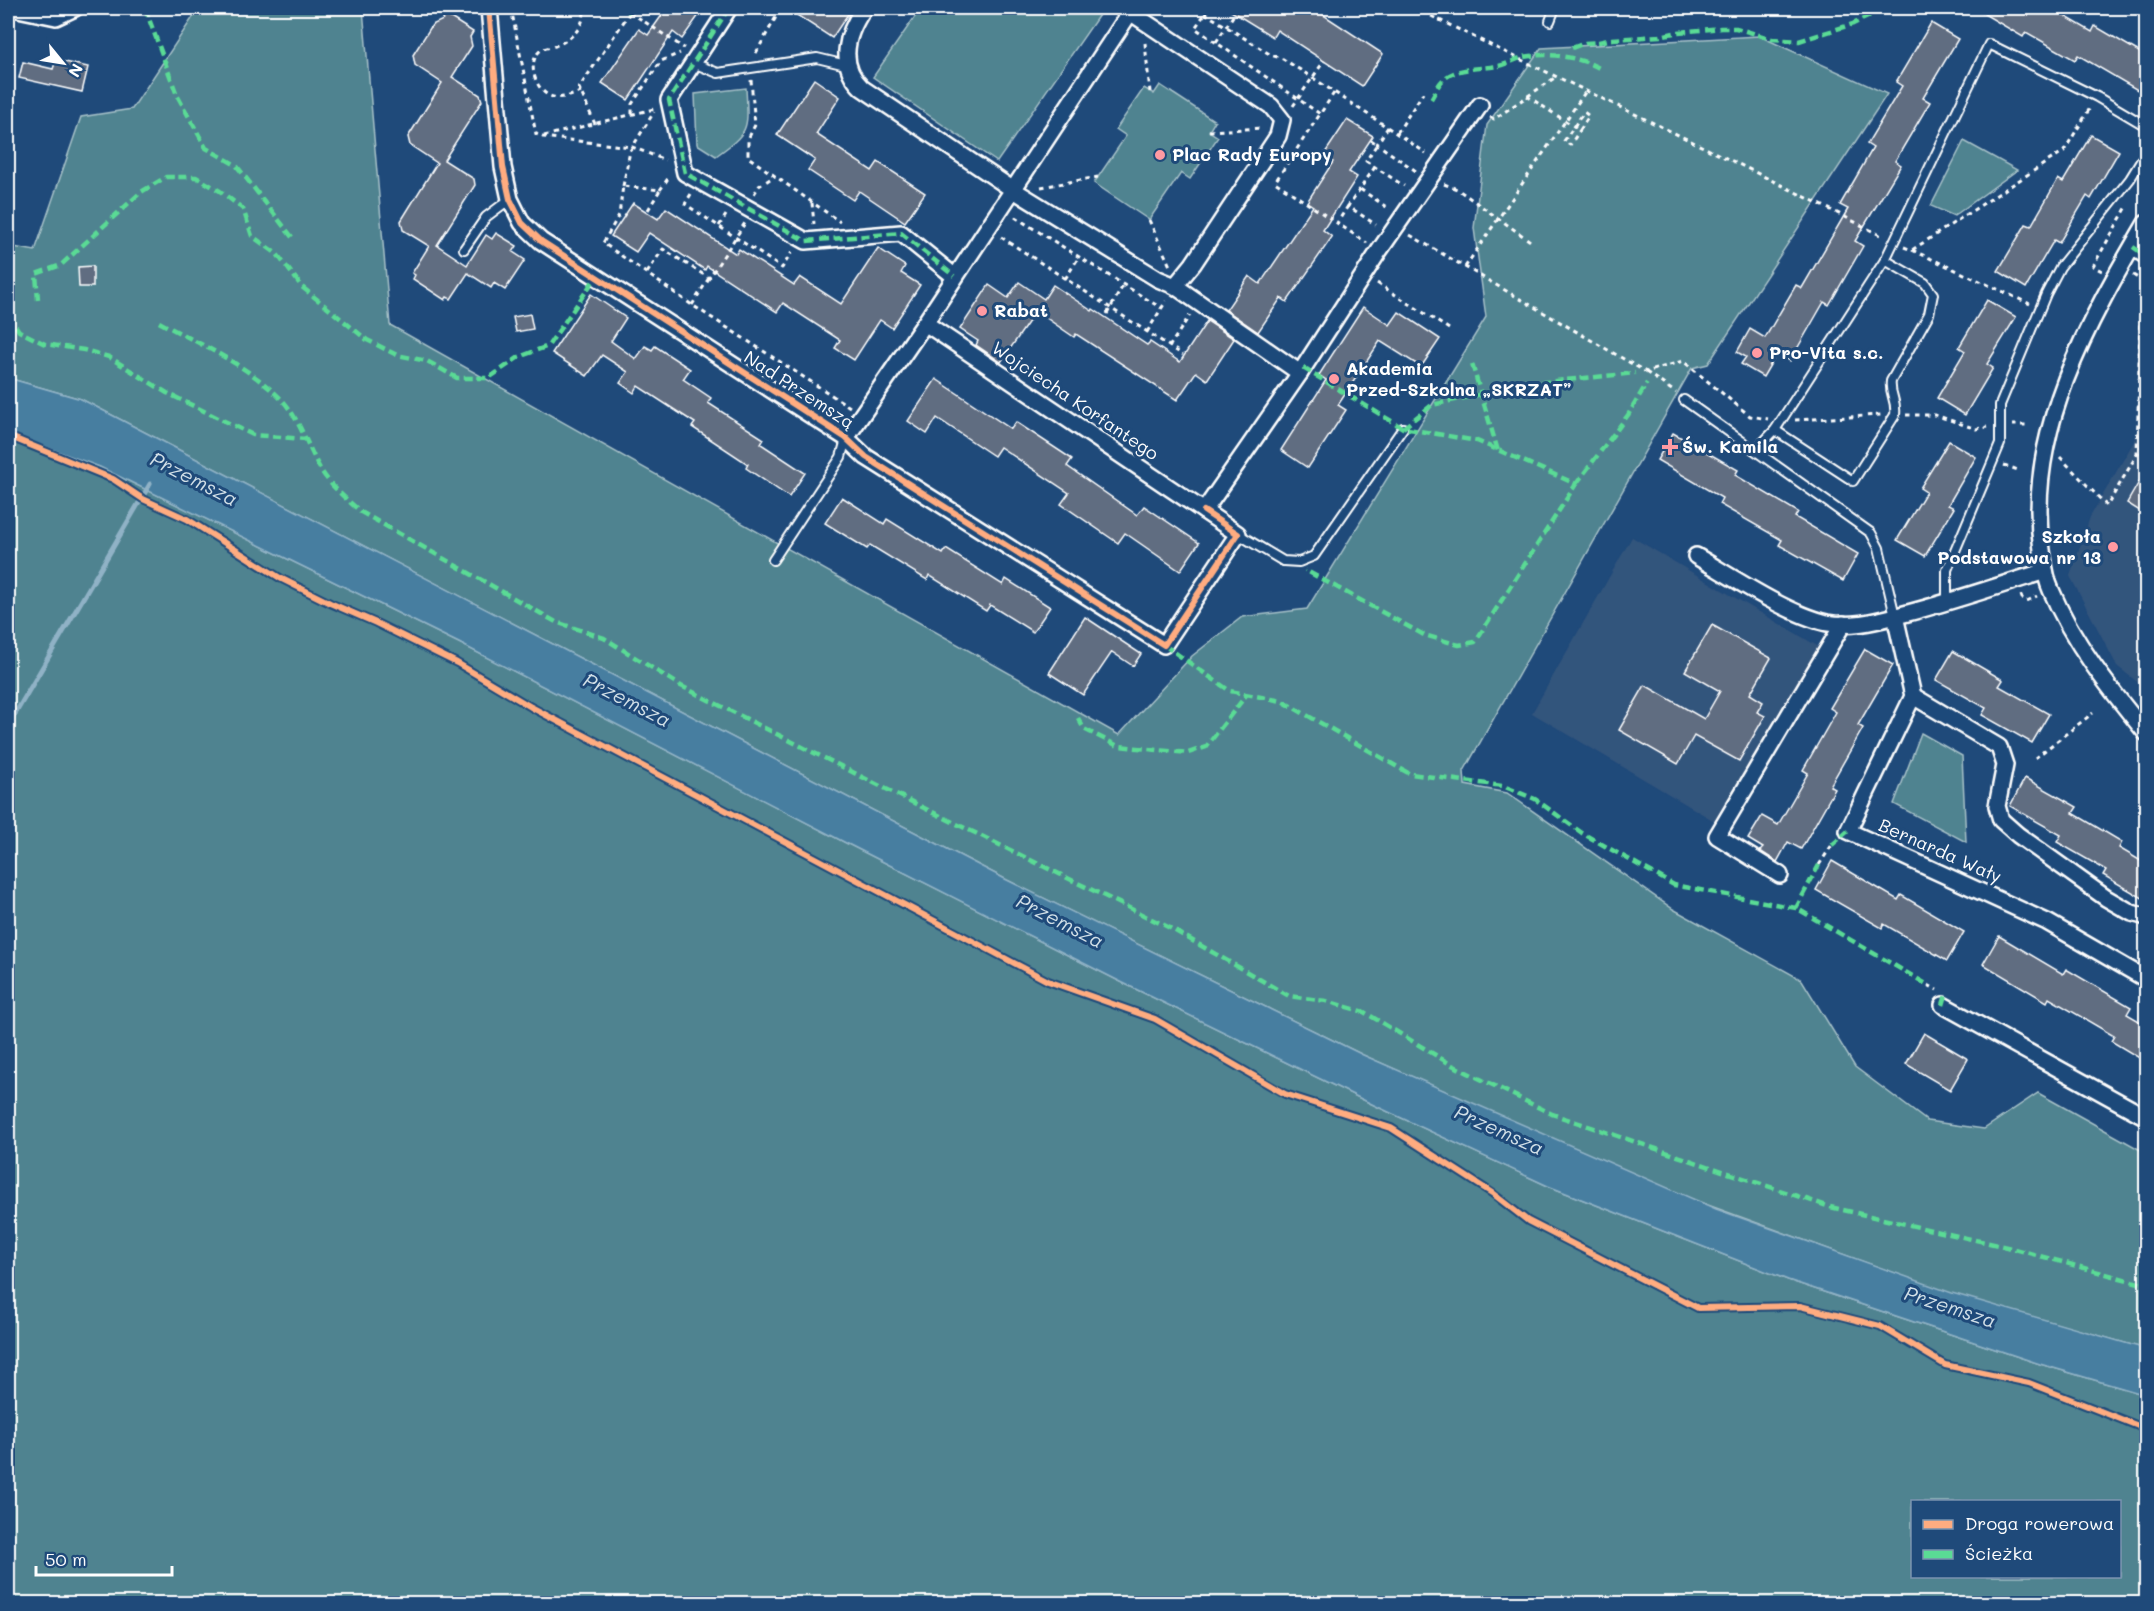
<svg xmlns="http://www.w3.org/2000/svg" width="2154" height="1611" font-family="Mali,sans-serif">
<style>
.built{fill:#33547c}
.green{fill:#4f8390;stroke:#a7c1c8;stroke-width:1.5;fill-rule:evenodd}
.water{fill:#467ea0;stroke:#90b2c6;stroke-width:1.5}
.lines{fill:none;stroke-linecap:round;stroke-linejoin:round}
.stream{stroke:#90b2c6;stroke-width:5}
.building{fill:#616d81;stroke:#fff;stroke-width:1.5}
.service-casing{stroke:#fff;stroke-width:12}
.minor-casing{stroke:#fff;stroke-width:20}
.path{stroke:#fff;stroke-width:3;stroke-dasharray:4.5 4.5;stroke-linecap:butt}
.service{stroke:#1f4a7a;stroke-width:8}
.minor{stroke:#1f4a7a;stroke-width:15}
.quiet{stroke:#5adb95;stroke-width:4.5;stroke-dasharray:9 4.5;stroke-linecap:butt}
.cycleway-casing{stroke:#1f4a7a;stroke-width:10}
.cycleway{stroke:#ffac80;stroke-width:6}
.poi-dot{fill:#ff9aa2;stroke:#1f4a7a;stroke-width:2}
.labels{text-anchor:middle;stroke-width:6;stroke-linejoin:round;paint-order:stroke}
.poi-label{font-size:18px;font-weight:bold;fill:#fff;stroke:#1f4a7a;text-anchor:start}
.street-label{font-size:18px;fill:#fff;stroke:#1f4a7a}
.water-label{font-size:20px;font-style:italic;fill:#d1dfe7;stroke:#1f4a7a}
</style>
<rect width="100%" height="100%" fill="#1f4a7a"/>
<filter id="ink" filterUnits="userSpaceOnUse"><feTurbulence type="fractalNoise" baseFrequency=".0167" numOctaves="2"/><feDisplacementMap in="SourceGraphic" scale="12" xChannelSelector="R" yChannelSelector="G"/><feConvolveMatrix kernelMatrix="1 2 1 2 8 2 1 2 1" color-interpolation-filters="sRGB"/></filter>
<g filter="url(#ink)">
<!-- built -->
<g class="built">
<path d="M2146,421V689L2117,666L2070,576L2090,517Z"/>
<path d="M1632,537L1819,647L1716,822L1532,713Z"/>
</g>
<!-- green -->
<g class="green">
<path d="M199,8H360L363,9L390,325L1119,735L1192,656L1242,617L1307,609L1486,317L1474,228L1487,125L1541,48L1759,36L1887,94L1708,364L1692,368L1464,771L1465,785L1507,793L1673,909L1802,980L1855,1067L1927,1121L1984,1129L2038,1093L2146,1153V1349L1952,1294L1716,1208L1654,1185L1363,1055L1007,880L81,399L8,378V246L35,251L81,117L132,109Z"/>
<path d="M921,8H1088L1099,15L997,162L873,77Z"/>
<path d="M1160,85L1215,121L1209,131L1218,137L1190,179L1181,173L1149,220L1094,183L1126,136L1116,129L1144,88L1154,94Z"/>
<path d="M746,88C748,129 751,131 716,156L697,144L695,94Z"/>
<path d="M1964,141L2017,170L1954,216L1931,206Z"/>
<path d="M8,433L100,467L459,643L846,843L1117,980L1378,1107L1548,1186L1788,1280L2040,1364L2146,1395V1603H8ZM1912,1502H2120V1576H1912Z"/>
<path d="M1921,733L1962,756L1966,842L1894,804Z"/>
</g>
<!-- water -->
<path class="water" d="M8,378L81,399L1007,880L1363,1055L1716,1209L1952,1293L2146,1349V1395L2040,1364L1788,1280L1548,1186L1378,1107L1117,980L846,843L459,643L100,467L8,433Z"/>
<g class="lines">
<!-- stream -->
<path class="stream" d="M8,726L150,484"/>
</g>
<!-- building -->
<g class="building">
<path d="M667,8H704L682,39L673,32L628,100L602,83L639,29L648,35Z"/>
<path d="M786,8H852L832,38Z"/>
<path d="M1226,8H1313L1383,54L1362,86L1277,30L1273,37Z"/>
<path d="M1974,8H2051L2092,32L2095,26L2146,56V95L2078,55L2075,60L2026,32L2023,37Z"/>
<path d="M446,15L473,32L470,37L472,46L452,77L480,95L482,101L444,160L474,179L475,185L437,245L467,265L486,235L492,239L496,233L517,246L513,252L525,260L505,290L494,283L491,288L468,273L451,299L447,297L445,300L413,279L415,275L412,273L429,246L403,230L401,221L437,163L410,145L408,137L442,83L415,65L413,55L432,25L443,20Z"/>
<path d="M1931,23L1958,39L1923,98L1930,102L1895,161L1901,165L1855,241L1863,246L1829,305L1824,302L1790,361L1777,353L1763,377L1741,364L1746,357L1737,352L1750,329L1765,338L1796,285L1802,288L1848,209L1840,205L1873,148L1867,144L1902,86L1896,82Z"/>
<path d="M56,60L88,67L82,92L19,78L23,62L53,69Z"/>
<path d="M814,79L840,97L816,134L872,171L878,162L925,193L905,222L859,191L853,200L808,170L815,160L777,135Z"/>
<path d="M1347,120L1373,136L1349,172L1357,177L1323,230L1332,237L1287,302L1281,298L1258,332L1226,310L1249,276L1260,284L1313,206L1307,202L1333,162L1323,156Z"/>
<path d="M2091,135L2119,151L2091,199L2087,196L2059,243L2054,240L2026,288L1998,271L2026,224L2031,226L2058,179L2063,182Z"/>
<path d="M633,203L658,219L666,208L736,254L739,249L794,285L800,277L841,304L878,248L905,266L901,273L920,285L892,328L880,320L854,360L835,348L840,340L783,303L777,312L707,266L705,270L649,233L636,252L611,236Z"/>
<path d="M93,266V287H79L78,267Z"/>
<path d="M1019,282L1044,299L1053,285L1092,311L1093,309L1147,345L1150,342L1180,362L1207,321L1234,339L1207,380L1196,372L1177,400L1076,334L1074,337L1036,311L1001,362L976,345L978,341L960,329L989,285L1008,298Z"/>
<path d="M591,294L626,318L611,341L636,359L645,346L652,350L655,346L690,369L683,379L711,398L708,403L764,439L761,444L805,473L789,497L746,468L748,464L692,427L695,423L681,414L638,386L634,393L620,383L628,372L602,355L587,376L552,353Z"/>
<path d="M1987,300L2016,317L1987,364L1993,368L1965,415L1937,398L1965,351L1959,347Z"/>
<path d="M1363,307L1390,325L1399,312L1440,339L1421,367L1380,341L1338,405L1346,410L1308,468L1281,450L1326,380L1319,375Z"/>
<path d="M530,314L533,329L516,332L513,317Z"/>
<path d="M936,379L1011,429L1016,422L1072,459L1067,466L1137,515L1144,506L1199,543L1180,571L1125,533L1118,543L1061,504L1069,493L1000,447L994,456L937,418L927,434L908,421Z"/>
<path d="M1673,433L1738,470L1735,475L1798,512L1795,517L1858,554L1843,581L1779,545L1782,540L1719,504L1722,498L1657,460Z"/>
<path d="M1949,441L1976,457L1948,505L1954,508L1925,556L1897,540L1926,492L1920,488Z"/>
<path d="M2146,470V515L2127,503Z"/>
<path d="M842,497L884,524L887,519L943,554L946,549L1003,585L1006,579L1050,607L1033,632L990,605L986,611L929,575L927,580L870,545L867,549L825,523Z"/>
<path d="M1085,617L1141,654L1133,666L1112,652L1083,695L1049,673Z"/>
<path d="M1712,625L1771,658L1750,694L1763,702L1757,712L1765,716L1739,761L1694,736L1678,764L1619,730L1645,685L1704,719L1720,691L1685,671Z"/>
<path d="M1865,649L1893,665L1858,725L1863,728L1830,786L1835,789L1801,849L1788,842L1777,862L1760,851L1763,848L1748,839L1762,816L1778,825L1808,773L1803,770L1836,712L1830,708Z"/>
<path d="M1953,651L2003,680L1999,686L2049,714L2032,743L1982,715L1986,708L1936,680Z"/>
<path d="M2025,778L2077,807L2073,813L2122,842L2119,848L2146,864V900L2103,875L2106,870L2057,842L2061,835L2010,806Z"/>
<path d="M1832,861L1898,900L1901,895L1964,932L1947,961L1884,924L1882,928L1816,890Z"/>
<path d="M1999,936L2063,974L2066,969L2131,1007L2127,1014L2146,1025V1062L2111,1041L2114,1036L2049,998L2047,1002L1983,964Z"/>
<path d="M1924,1033L1968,1059L1950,1090L1906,1064Z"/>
</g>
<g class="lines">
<defs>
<g id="service">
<path d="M1550,21L1555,8"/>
<path d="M693,63L718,73L817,58L846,65"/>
<path d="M464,249L486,217L510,199"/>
<path d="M1684,400L1871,533L1879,548L1895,616"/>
<path d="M1775,430L1853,481L1895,415C1897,399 1889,395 1891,381L1929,314L1933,294L1925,283L1885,260"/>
<path d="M1756,450L1775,430L1885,260L1989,44L2097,97L2146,126"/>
<path d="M1238,534L1283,561L1299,562L1314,556L1403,428"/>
<path d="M773,560L841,457L846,439"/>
<path d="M1947,602V570L2000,444V405L2046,294L2060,267L2130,179L2146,153"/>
</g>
<g id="minor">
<path d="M13,8L56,17L75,8"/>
<path d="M489,8L503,167L510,199L522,223L541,241L846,438L866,457L1164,645L1238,534L1204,511"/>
<path d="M729,8L669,100L685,173L806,241L901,233L954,276"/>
<path d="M864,8C847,33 837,64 862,88L1012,189L1158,279L1175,286L1193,264L1278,136L1282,120L1271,106L1130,12"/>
<path d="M2146,223C2089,320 2024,434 2042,550C2044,564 2045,577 2051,590C2073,643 2110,689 2146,733"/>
<path d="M2133,247L2146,256"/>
<path d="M1175,286L1300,373L1379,251L1480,105"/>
<path d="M925,323L1204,511L1300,373"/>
<path d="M846,438L925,323L1133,8"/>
<path d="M1696,556C1732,577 1787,614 1827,623C1853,628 1879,620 1904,614C1951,602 1998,586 2045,571"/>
<path d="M1895,616L1913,696L1848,831L2047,922L2146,979"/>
<path d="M1913,696L1999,747L2005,765L1997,806L2001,820L2018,835L2106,898L2132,913L2146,917"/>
<path d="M1780,875L1717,836L1843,624"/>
<path d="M1943,1005L2146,1117"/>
</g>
</defs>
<!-- service casing -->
<use href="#service" class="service-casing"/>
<!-- minor casing -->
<use href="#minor" class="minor-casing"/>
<!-- path -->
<g class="path">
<path d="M511,8L536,134L543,137L632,147L665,160"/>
<path d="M1197,8L1271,55L1283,59L1313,78L1426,153"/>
<path d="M1209,8L1195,28L1320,114"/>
<path d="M1415,8C1570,85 1728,156 1882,236"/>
<path d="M1882,10L1883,8"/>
<path d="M630,12L684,48"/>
<path d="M1216,42L1235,13"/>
<path d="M1145,43L1150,92"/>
<path d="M756,53L781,8"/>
<path d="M751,80L755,125L748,139V157L840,222"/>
<path d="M581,92C573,95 562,99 553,97C536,93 525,62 541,50C545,48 551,47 555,46C572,39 585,27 584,8"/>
<path d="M1334,93L1275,182L1337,223"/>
<path d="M1527,96C1544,107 1562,119 1580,130L1589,116L1584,112L1564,141L1570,145L1580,130"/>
<path d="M1293,106L1324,61"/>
<path d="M632,114V104L661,61L680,53"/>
<path d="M1490,117L1494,119L1556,77"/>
<path d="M595,124L579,88L633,8"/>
<path d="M1388,127L1377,144L1416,171"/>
<path d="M1209,131L1262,128"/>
<path d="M1397,133L1423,93"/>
<path d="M544,136L654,109"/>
<path d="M1371,140L1377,144L1366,161L1404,186"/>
<path d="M1375,167L1360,189L1388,208"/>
<path d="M1444,184L1457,189L1533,243"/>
<path d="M623,186L630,151L654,112"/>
<path d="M1041,187L1098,177"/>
<path d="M1360,189L1348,206L1376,225"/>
<path d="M660,190L669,177"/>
<path d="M691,194L685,204L782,268L792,252"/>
<path d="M754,194L759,186L775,176"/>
<path d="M812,203L814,224"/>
<path d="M1348,206L1337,223L1367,243"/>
<path d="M648,210L660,190L623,186L619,215L603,243L692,305L850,407"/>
<path d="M1015,217L1161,308"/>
<path d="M1149,220L1170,266"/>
<path d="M719,226L726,215"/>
<path d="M1410,235L1646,372L1683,361L1750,416L1768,419"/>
<path d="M1001,237L1183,355"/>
<path d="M1904,247L1912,250L2064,151L2090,108"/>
<path d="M1912,250L2030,304"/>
<path d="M1465,267L1586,91"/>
<path d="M2102,271L2093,266L2128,205"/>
<path d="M647,273L663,249L709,278L745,223"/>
<path d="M2133,275L2146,283"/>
<path d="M1065,279L1079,257"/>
<path d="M1377,283L1449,329"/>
<path d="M692,305L709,278"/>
<path d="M1107,314L1124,284"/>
<path d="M1147,332L1166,301"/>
<path d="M1169,347L1190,315"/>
<path d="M1646,372L1676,393"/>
<path d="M1906,415H1935L1976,429L1987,427"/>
<path d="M1795,420L1882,415"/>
<path d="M2012,425H2027"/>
<path d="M2137,455L2141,280"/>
<path d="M2060,457L2107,506L2146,439"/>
<path d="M2004,465L2018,470"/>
<path d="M2021,595L2022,598L2027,601L2037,596"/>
<path d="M2035,758L2093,713"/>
<path d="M1819,865L1832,845"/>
<path d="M1928,985L1937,990"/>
</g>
<!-- service -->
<use href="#service" class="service"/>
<!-- minor -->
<use href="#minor" class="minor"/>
<!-- quiet -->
<g class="quiet">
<path d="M145,8L177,95L206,148L236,165L292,237"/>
<path d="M623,8L630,12"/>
<path d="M729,8L669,100L685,173L806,241L901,233L954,276"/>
<path d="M1572,48L1585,43L1599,42L1613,39L1660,36L1678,32L1721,28H1736L1772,39L1799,41L1853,24L1882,10"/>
<path d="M1431,99C1435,93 1438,84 1444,79C1458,67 1480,69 1498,66C1507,65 1515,59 1524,57C1549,52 1580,57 1601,69"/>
<path d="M2133,247L2146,256"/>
<path d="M38,300L36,274L61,265L141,192L166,177H196L220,191L243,209L252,236L277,254L302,287L367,340L397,355L427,361L457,378H489L519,357L548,346L596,277"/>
<path d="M8,315L19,331L45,344L84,350L109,357L167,393L253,435L306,439"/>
<path d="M159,322C201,345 248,365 282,400C297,415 308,446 318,465C328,484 345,498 361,512L556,622L604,638L681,686L924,808L1170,928L1289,996L1326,1001L1364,1012L1452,1065L1552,1114L1830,1207L2011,1248L2146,1285"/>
<path d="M1472,364L1498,451"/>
<path d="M1303,368L1403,428L1477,441L1576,484L1475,642L1459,645L1424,635L1305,570"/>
<path d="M1403,428L1432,405L1496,391H1518L1536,383L1635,373"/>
<path d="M1576,484L1628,415L1647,383"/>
<path d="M1164,645L1230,691L1282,701L1410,774L1503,786L1535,799L1582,833L1674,885L1796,908"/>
<path d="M1078,718L1084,729L1118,746L1188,753L1206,747L1247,694"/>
<path d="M1832,845L1848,831"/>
<path d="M1819,865L1796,908L1928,985"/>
<path d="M1943,1005L1946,995"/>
</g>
<defs>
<g id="cycleway">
<path d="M489,8L503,167L510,199L522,223L541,241L846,438L866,457L1164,645L1238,534L1204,511"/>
<path d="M8,436L113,479L143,499L187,519L280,578L330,603L376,623L457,663L531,707L1048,981L1155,1019L1285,1094L1391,1128L1492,1193L1528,1221L1698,1308L1800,1306L1880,1326L1945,1365L2029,1383L2146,1429"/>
</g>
</defs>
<!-- cycleway casing -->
<use href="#cycleway" class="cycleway-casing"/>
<!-- cycleway -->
<use href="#cycleway" class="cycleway"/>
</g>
</g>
<!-- markers -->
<g class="poi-dot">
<circle cx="1160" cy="155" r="6"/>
<circle cx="982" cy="311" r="6"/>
<circle cx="1757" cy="353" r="6"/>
<circle cx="1334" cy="379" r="6"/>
<path d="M1667 438h6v6h6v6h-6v6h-6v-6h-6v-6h6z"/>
<circle cx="2113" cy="547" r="6"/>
</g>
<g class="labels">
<!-- poi labels -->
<g class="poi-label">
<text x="1172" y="161">Plac Rady Europy</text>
<text x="994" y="317">Rabat</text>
<text x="1769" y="359">Pro-Vita s.c.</text>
<text x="1346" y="375">Akademia<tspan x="1346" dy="21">Przed-Szkolna „SKRZAT”</tspan></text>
<text x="1682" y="453">Św. Kamila</text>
<text x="2101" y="543" text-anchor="end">Szkoła<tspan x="2101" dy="21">Podstawowa nr 13</tspan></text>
</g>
<!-- street labels -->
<g class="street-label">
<text transform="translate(799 390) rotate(33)" y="6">Nad Przemszą</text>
<text transform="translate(1075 401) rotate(34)" y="6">Wojciecha Korfantego</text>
<text transform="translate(1940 851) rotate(24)" y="6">Bernarda Wały</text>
</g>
<!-- water labels -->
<g class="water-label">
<text transform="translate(194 479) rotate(27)" y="7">Przemsza</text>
<text transform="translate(627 700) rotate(27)" y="7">Przemsza</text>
<text transform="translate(1060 921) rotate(27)" y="7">Przemsza</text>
<text transform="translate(1499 1130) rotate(24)" y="7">Przemsza</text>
<text transform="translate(1950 1307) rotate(18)" y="7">Przemsza</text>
</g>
</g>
<!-- margin -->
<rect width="2154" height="1611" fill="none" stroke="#1f4a7a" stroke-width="30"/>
<rect x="15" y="15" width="2124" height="1581" fill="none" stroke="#fff" stroke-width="2" filter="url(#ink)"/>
<!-- legend -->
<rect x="1911" y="1500" width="210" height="78" fill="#1f4a7a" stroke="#7992af" stroke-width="1.5"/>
<rect x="1923" y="1520" width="30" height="9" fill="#ffac80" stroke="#7992af" stroke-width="1.5"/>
<text x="1965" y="1530" font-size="18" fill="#ffffff">Droga rowerowa</text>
<rect x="1923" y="1550" width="30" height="9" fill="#5adb95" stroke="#7992af" stroke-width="1.5"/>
<text x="1965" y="1560" font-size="18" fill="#ffffff">Ścieżka</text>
<!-- north arrow -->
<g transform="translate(63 63) rotate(120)" stroke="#1f4a7a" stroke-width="4.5" paint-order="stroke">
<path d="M0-4.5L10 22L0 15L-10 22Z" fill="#ffffff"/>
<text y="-9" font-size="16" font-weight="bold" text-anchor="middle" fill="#ffffff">N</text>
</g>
<!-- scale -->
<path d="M36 1566v9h136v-9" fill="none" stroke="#ffffff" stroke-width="3"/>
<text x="45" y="1566" font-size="18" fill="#ffffff" stroke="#1f4a7a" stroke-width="4.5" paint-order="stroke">50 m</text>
</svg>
